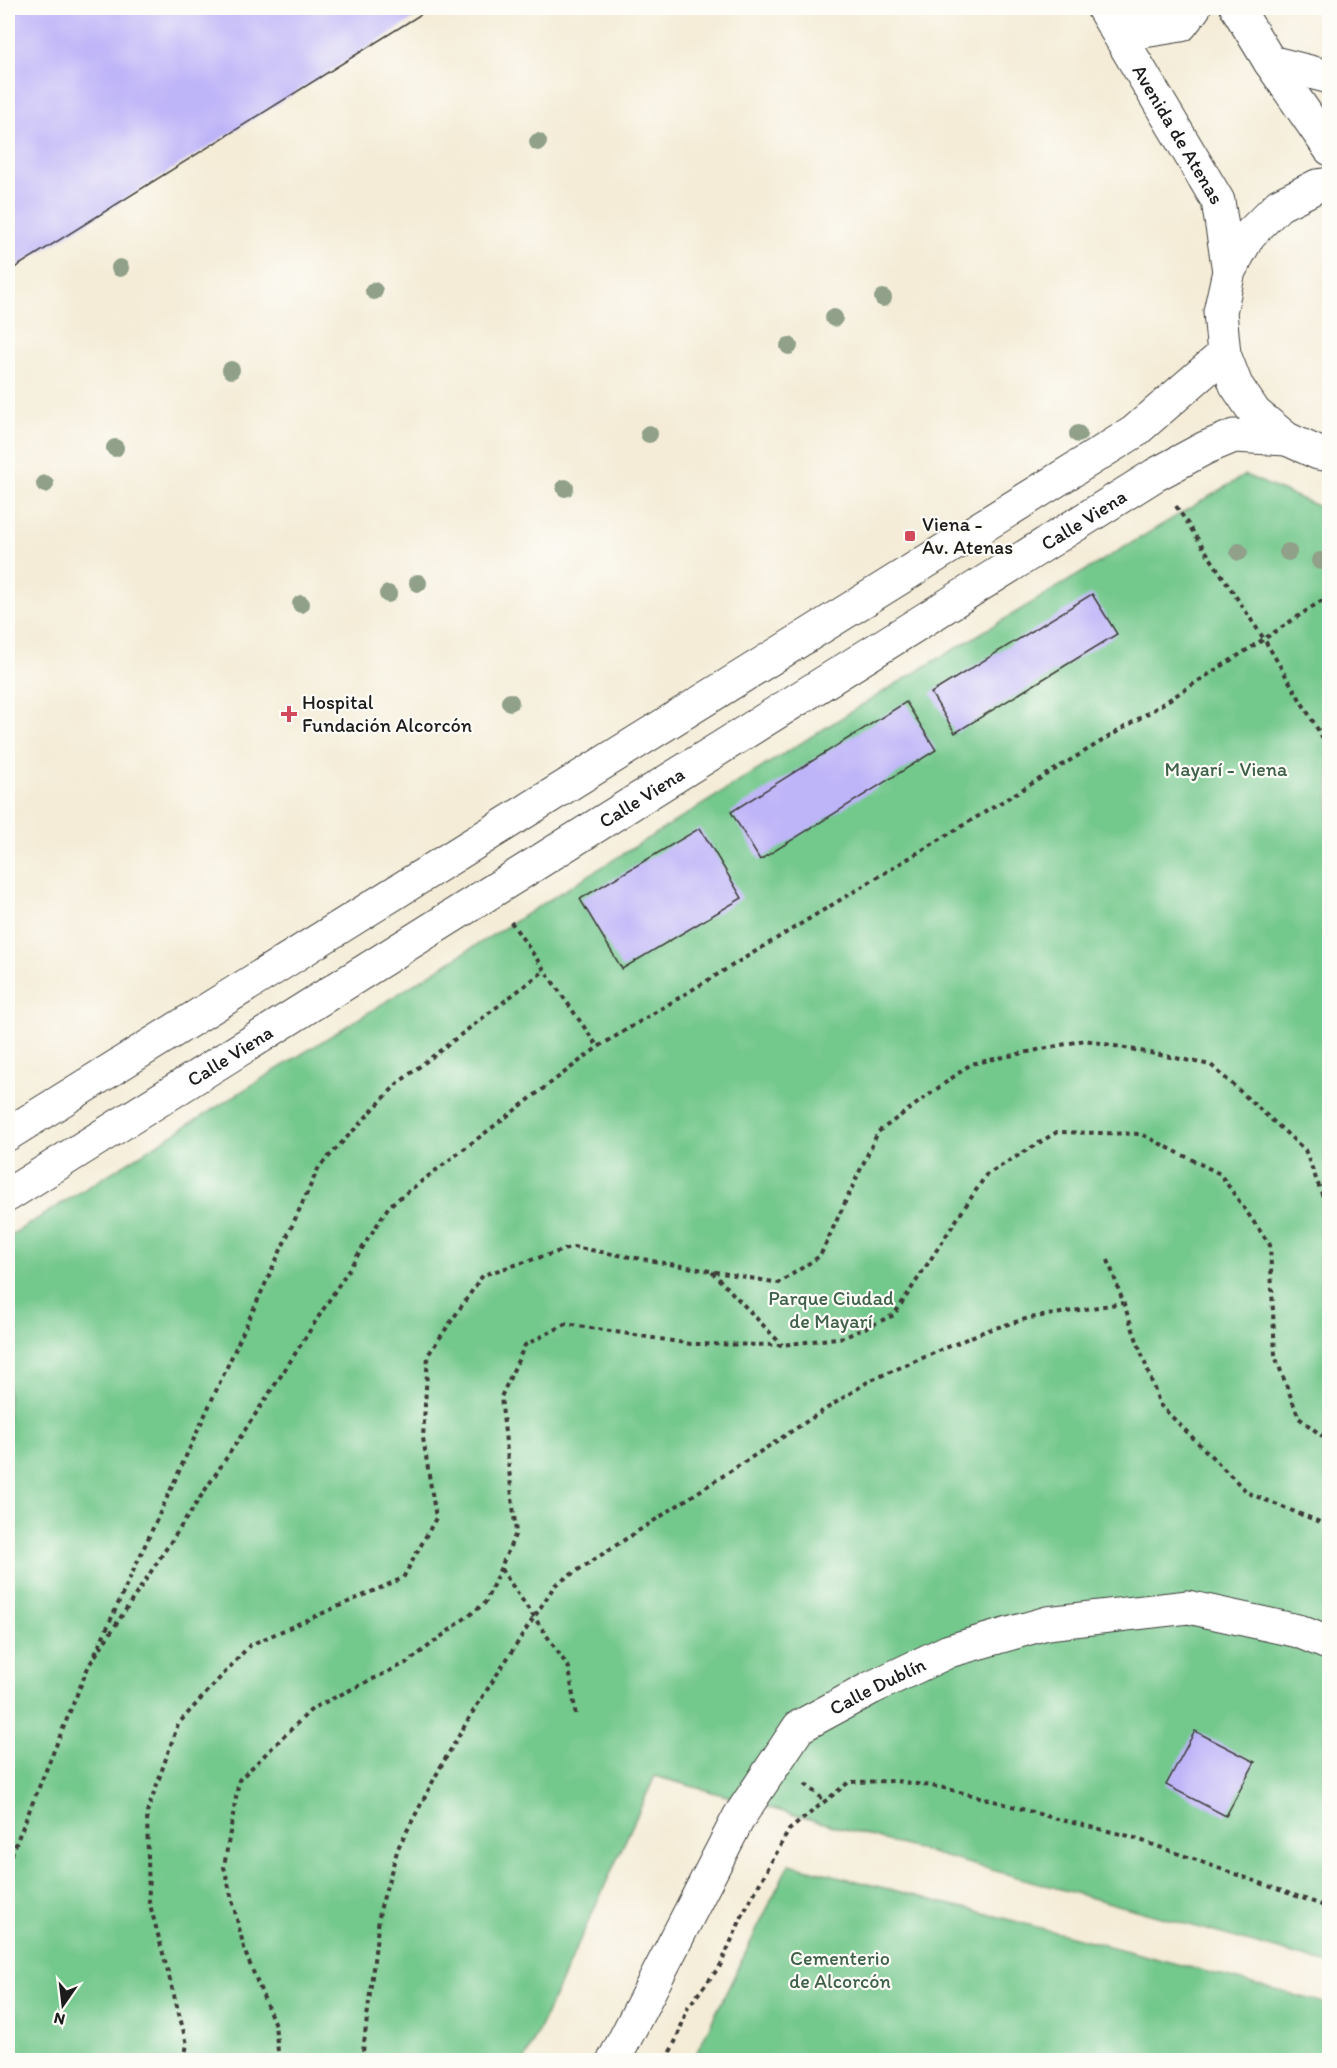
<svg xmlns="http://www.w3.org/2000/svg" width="1337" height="2068" font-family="Itim,sans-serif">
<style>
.green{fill:#73c88c;stroke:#487254;stroke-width:1.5}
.building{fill:#beb4f8}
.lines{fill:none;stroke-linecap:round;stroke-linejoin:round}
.minor-casing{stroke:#3c3b38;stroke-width:35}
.tertiary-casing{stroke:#3c3b38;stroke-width:35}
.path{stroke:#3c3b38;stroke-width:4;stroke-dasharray:4.5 4.5;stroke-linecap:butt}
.minor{stroke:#fff;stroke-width:33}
.tertiary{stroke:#fff;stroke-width:33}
.tree{fill:#90a089}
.poi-dot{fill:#d1495b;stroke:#fdfcf7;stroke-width:2}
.labels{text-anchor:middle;stroke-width:4.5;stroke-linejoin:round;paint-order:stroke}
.street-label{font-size:20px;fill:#1c1c1c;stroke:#fdfcf7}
.poi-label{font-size:20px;fill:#1c1c1c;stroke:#fdfcf7;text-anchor:start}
.park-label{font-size:20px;fill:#3f6149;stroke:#fdfcf7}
</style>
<rect width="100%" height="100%" fill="#fdfcf7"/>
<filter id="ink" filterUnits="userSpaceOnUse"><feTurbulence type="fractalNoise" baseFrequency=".0167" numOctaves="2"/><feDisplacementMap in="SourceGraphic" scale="12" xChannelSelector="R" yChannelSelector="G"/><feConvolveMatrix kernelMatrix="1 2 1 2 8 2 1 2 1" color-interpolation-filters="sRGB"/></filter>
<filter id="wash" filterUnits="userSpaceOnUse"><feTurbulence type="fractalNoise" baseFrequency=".008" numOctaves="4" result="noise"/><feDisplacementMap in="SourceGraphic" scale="24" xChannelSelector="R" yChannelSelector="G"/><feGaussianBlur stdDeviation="1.35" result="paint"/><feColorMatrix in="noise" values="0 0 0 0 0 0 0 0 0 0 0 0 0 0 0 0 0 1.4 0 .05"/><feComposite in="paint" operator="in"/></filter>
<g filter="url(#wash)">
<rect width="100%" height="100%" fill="#f4ecd7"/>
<!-- green -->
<g class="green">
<path d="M1245,475L1329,511V1964L655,1776L525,2060H8V1237L891,687Z"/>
<path d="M789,1864L984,1913L1329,2004V2060H693Z"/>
</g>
<g id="blocks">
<!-- building -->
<g class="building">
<path d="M8,8H431L8,272Z"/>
<path d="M1092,594L1117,634L955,733L931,693Z"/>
<path d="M906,702L936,750L760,860L731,812Z"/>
<path d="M700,828L742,898L622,969L580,899Z"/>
<path d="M1195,1731L1255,1762L1226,1816L1166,1785Z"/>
</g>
</g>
</g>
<g filter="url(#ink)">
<use href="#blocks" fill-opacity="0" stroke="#3c3b38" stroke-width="1.5"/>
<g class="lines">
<defs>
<g id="minor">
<path d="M8,1134L1134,432L1224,354"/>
<path id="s1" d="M8,1195L1155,475L1205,448L1234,436L1287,439"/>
<path id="s2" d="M614,2060L739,1817L799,1727L871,1688L949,1651L1047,1623L1188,1607L1298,1631L1330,1644"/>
</g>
<g id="tertiary">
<path id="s3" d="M1103,8L1218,201L1229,271"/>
<path d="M1237,8L1270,62L1330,149"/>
<path d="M1111,21L1144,31L1181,25L1194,8"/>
<path d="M1270,62L1330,77"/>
<path d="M1330,184L1317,186L1279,205L1249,235L1229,271L1220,312L1224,354L1236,385L1255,413L1287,439L1318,453L1330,455"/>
</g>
</defs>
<!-- minor casing -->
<use href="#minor" class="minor-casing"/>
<!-- tertiary casing -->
<use href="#tertiary" class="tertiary-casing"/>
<!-- path -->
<g class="path">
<path d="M1176,506L1264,639L1330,595"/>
<path d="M511,922L598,1047"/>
<path d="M1108,1260L1160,1405L1248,1493L1330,1526"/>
<path d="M712,1272L782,1345"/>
<path d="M501,1569L569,1668L576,1717"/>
<path d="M95,1654L319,1167L398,1083L545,970"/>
<path d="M805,1784L825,1801"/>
<path d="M8,1863L89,1665L286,1368L389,1206L598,1047L1153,710L1264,639L1330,750"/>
<path d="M184,2060L187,2044L149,1901L147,1813L178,1724L250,1645L403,1578L436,1518L423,1438L428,1355L483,1275L573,1247L779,1283L820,1256L878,1132L971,1064L1085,1040L1211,1065L1305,1150L1330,1215"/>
<path d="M279,2060L275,2025L245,1952L224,1867L239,1780L313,1708L408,1662L485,1603L516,1533L501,1397L525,1345L566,1324L691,1344L782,1345L845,1337L894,1315L986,1175L1057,1132L1141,1134L1220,1174L1270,1245L1275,1356L1299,1418L1330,1442"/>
<path d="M362,2060L380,1910L398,1848L441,1766L474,1710L555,1585L869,1381L985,1331L1029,1318L1123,1303"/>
<path d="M666,2060L677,2038L688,2007L720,1966L744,1912L789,1830L849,1782L897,1781L944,1788L991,1800L1053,1818L1129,1836L1330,1908"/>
</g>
<!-- minor -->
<use href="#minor" class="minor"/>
<!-- tertiary -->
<use href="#tertiary" class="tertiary"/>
</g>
<!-- trees -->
<g class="tree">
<circle cx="538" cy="142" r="9"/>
<circle cx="120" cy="268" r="9"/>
<circle cx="374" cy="291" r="9"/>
<circle cx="883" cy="298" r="9"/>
<circle cx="834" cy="318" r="9"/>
<circle cx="789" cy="346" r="9"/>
<circle cx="231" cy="370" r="9"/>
<circle cx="649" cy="434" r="9"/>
<circle cx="1078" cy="434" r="9"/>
<circle cx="115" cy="448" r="9"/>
<circle cx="45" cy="484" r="9"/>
<circle cx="565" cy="488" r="9"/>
<circle cx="1239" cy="552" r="9"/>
<circle cx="1288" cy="552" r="9"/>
<circle cx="1320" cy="561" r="9"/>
<circle cx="418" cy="583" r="9"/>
<circle cx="388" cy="594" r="9"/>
<circle cx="301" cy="604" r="9"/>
<circle cx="510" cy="702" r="9"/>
</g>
</g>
<!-- markers -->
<g class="poi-dot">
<rect x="904" y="530" width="12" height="12" rx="3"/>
<path d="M286 705h6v6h6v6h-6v6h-6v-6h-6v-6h6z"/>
</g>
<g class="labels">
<!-- street labels -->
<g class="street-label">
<text dy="7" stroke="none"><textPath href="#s3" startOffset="147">Avenida de Atenas</textPath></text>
<text dy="7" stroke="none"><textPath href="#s1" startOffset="1270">Calle Viena</textPath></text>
<text dy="7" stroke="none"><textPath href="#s1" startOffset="748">Calle Viena</textPath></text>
<text dy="7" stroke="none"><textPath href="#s1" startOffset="262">Calle Viena</textPath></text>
<text dy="7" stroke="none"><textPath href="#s2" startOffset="470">Calle Dublín</textPath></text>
</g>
<!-- poi labels -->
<g class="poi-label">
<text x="922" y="531">Viena -<tspan x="922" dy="23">Av. Atenas</tspan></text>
<text x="302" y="709">Hospital<tspan x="302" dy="23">Fundación Alcorcón</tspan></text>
</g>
<!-- park labels -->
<g class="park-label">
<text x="1226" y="776">Mayarí - Viena</text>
<text x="831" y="1305">Parque Ciudad<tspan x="831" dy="23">de Mayarí</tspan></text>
<text x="840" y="1965">Cementerio<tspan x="840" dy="23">de Alcorcón</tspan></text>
</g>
</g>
<!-- margin -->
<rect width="1337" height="2068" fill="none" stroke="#fdfcf7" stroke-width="30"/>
<!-- north arrow -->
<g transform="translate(63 2005) rotate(194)" stroke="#fdfcf7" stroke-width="4.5" paint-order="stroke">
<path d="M0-4.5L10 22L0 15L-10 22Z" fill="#1c1c1c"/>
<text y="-9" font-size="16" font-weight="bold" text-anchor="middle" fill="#1c1c1c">N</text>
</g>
</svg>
